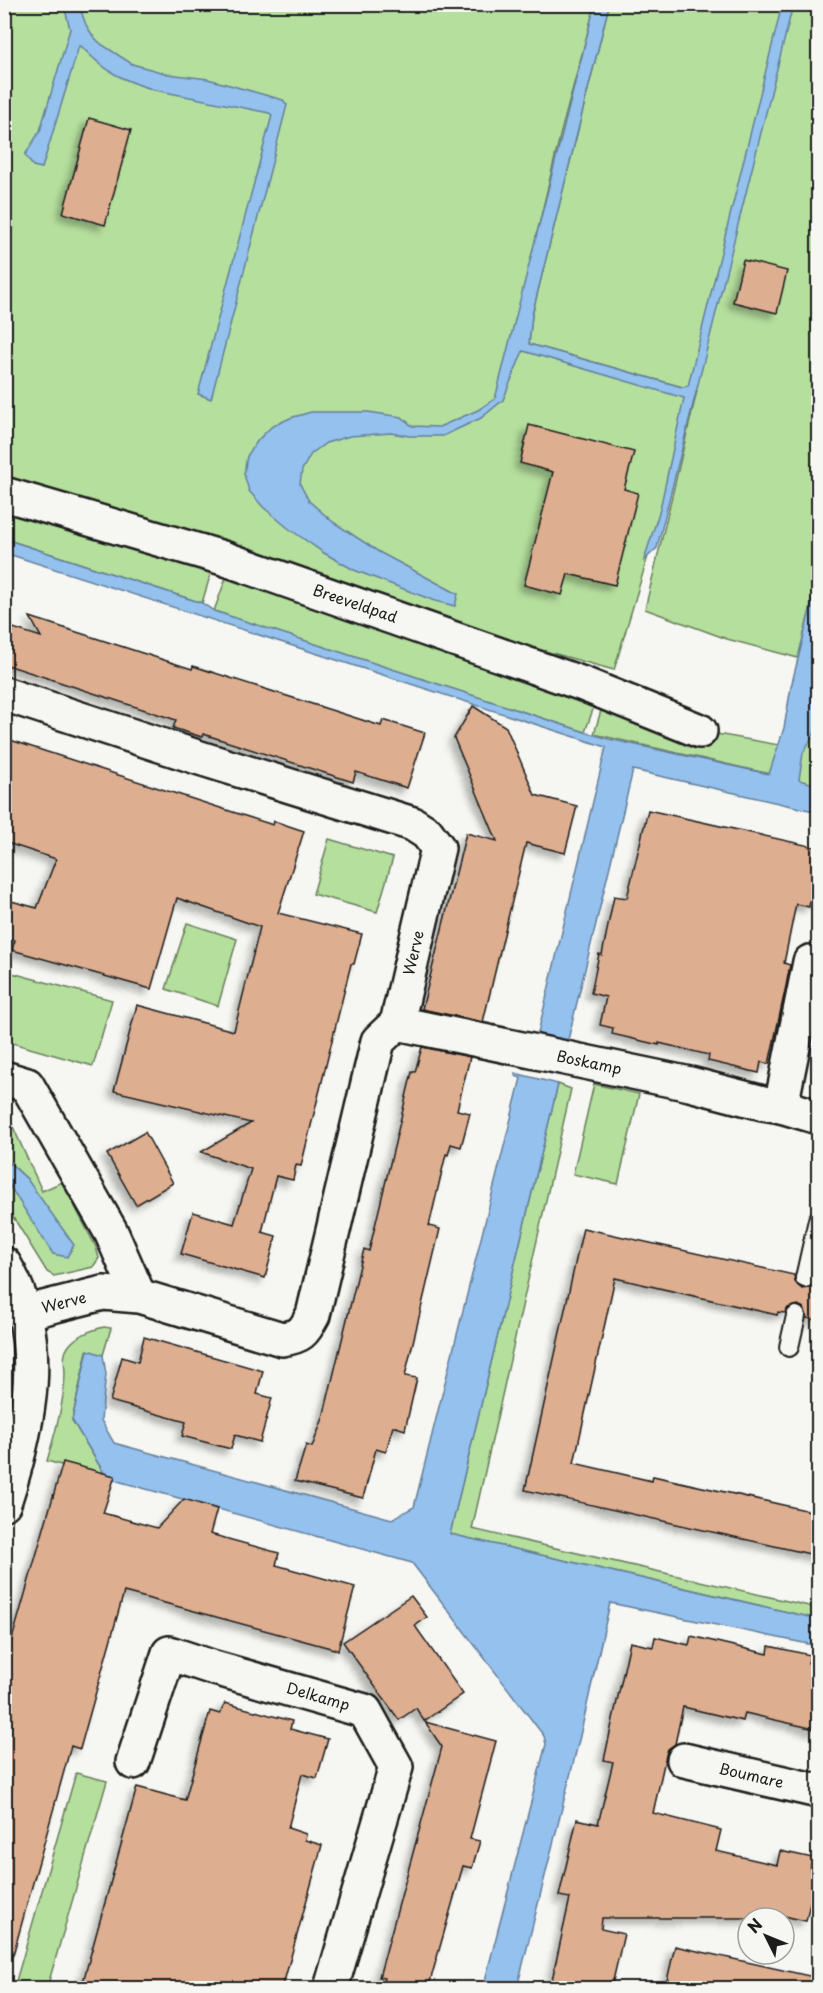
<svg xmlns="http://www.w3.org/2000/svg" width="823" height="1993" font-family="'Playpen Sans',sans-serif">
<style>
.green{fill:#b5df9d;stroke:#687e5c;stroke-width:1.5}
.water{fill:#94c1ee;stroke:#647f9a;stroke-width:1.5}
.building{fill:#deae90;stroke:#1c1c1c;stroke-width:1.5;filter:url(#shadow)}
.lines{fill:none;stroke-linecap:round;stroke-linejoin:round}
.service-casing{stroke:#1c1c1c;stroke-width:22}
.minor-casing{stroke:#1c1c1c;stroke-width:38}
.tertiary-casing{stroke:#1c1c1c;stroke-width:38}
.service{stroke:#f6f6f2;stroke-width:18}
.minor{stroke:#f6f6f2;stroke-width:33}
.tertiary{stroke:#f6f6f2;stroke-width:33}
.labels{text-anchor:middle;stroke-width:4.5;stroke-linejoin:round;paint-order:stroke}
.street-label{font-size:15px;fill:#1c1c1c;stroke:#f6f6f2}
</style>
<defs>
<filter id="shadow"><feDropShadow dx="-5.5" dy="5.5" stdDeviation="3" flood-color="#0004"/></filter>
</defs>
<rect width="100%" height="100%" fill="#f6f6f2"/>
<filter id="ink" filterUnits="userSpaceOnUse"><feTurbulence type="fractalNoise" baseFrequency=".0167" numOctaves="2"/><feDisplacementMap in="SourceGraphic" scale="12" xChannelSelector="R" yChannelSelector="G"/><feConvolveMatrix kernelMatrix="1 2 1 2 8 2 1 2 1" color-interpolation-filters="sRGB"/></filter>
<g filter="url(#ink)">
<!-- green -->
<g class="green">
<path d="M4,5H595L560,136L511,343L688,394L665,499L614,670L516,643L5,486Z"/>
<path d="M609,5H818V578L798,658L727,639L645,609L697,391L529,344L532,315Z"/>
<path d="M5,489L213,566L202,603L5,539Z"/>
<path d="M230,567L596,701L585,732L214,611Z"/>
<path d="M818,655V793L786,784Z"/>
<path d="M603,704L714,738L717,734L779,745L770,774L594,734Z"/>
<path d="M329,839L393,858L377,912L313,894Z"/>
<path d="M187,923L237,939L218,1006L166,989Z"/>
<path d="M12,973L112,1000L93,1066L5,1041V999Z"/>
<path d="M558,1084L571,1089L472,1529L818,1608V1619L450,1534Z"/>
<path d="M594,1084L639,1094L618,1184L573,1174Z"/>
<path d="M5,1117L9,1118L42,1191L62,1182L96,1247L99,1258L93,1267L54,1276L47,1272L15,1220L5,1207L4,1182L9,1185L27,1179L5,1158Z"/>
<path d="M104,1327L111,1328L103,1355L87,1351L72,1420L104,1473L96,1475L47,1461C55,1433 64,1404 65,1374C65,1365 62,1355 68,1347C75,1336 92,1330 104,1327Z"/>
<path d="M76,1773L107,1781L47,1988H14Z"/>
</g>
<!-- water -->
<g class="water">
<path d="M595,4L609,5L532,315L529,344L682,387L688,386L782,5H793L657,548L644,560L660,509L684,398L523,351L503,400L481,418L443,436H409L391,433L350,436L326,443L311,454L302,470L300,484L309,501L333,522L379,552L458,594L455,606L435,601L354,570L324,553L288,528L263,507L249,491L244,474L247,456L258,440L271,427L290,418L311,412H368L402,417L412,426L439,427L478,410L495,399Z"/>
<path d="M64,5H79L86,25L93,36L101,44L132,64L168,74L208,79L283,100L287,105L211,399L198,394L272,115L269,113L155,90C122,80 105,72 81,46H79L42,168L33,166L25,155L40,131L70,29Z"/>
<path d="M5,539L202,603L214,611L585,732L609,739L769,774L784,728L791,687L818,578V727L803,753L799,780L818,785V812L633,770L567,1044L537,1037L606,747L5,553Z"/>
<path d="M515,1073L558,1084L450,1534L818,1619V1646L610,1603L580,1736L517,1988H483L546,1744L544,1736L412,1563L114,1480L104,1473L72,1420L88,1350L103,1355L106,1374L101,1420L114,1443L392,1519L414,1507L521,1078L515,1076Z"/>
<path d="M4,1158L27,1179L74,1245L67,1257L53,1254L9,1185L5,1182Z"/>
</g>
<!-- building -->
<g class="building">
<path d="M89,118L131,130L105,225L63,213Z"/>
<path d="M743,260L787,271L777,313L733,302Z"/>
<path d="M529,425L634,452L624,489L638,493L615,585L568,574L562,595L524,585L553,472L520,463Z"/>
<path d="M30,617L192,669L193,666L381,726L383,720L425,733L407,788L356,772L353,782L203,734L202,737L173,728L176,720L4,664V625L41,637Z"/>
<path d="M473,706L506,727L535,795L577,806L565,853L526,843L483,1022L422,1009L466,833L497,841L454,738Z"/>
<path d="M4,738L273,825L274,821L304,831L278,913L362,934L354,964H351L301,1166L296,1165L293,1180L276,1176L262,1232L276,1236L265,1278L181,1254L193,1212L234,1224L251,1169L201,1152L251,1123L114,1091L137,1005L234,1031L260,927L177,898L151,989L12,950L15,940L4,938V899L37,908L56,859L4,842Z"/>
<path d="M648,810L819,848V901L810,900L809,907L796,904L784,963L790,965L786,986L769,1064L761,1062L759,1073L708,1061L709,1055L659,1043V1045L612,1034L613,1028L600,1025L606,997L591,993L599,954L602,955L614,896L627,898Z"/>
<path d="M422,1047L470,1057L457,1110L470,1113L461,1147L451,1144L448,1155L446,1154L429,1226L440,1229L405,1376L417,1378L405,1430L393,1426L386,1452L376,1449L363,1498L295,1481L306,1445L312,1447L323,1418L364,1249L369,1251L412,1072H415Z"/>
<path d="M145,1132L173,1183L136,1205L107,1154Z"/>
<path d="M583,1228L794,1275L795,1282L802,1289L809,1288L816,1281H819V1321L807,1318L804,1308L798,1305L788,1308L785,1313L778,1312L777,1315L615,1278L574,1463L652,1481L653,1476L819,1513V1556L525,1490Z"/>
<path d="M144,1337L263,1371L257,1394L272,1398L260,1442L235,1435L231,1449L182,1436L186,1422L110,1401L122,1357L138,1362Z"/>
<path d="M63,1462L115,1476L103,1513L157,1528L184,1499L217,1509L210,1534L279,1553L276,1565L355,1587L338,1650L124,1592L80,1749L71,1746L13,1955L4,1954V1667Z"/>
<path d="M411,1596L427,1617L415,1626L463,1694L424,1721L416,1708L399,1720L343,1642Z"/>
<path d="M691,1636L768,1654L769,1646L810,1655L808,1663L819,1665V1730L745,1713L743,1721L683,1707L675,1744L668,1749L666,1755L653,1813L721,1830L716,1851L777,1865L780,1851L813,1858L810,1870L817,1871L806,1921L771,1913L770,1918H602L601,1929L624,1934L611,1989H550L570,1898L559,1896L577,1819L598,1824L613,1762L604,1760L630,1642L653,1647L655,1637L689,1645Z"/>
<path d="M225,1703L292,1721L290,1729L328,1739L317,1778L302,1774L288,1828L306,1834L305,1840L322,1845L282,1989H81L137,1787L185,1800L210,1711L220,1714Z"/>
<path d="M425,1722L496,1741L470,1839L480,1841L472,1868L463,1866L428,1989H381L384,1978L379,1977L442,1747Z"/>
<path d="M675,1946L814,1977L813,1989H665Z"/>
</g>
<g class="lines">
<defs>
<g id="service">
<path d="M805,1278L818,1220"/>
<path d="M789,1347L796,1316"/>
</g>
<g id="minor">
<path d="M4,494L223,558L583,684L700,731"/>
<path d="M4,694L200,758L413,824L427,833L438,848L397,1023L378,1041L313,1315C303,1333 302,1336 282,1339L139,1296L103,1293L24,1313"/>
<path d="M397,1023L690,1084L763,1103L781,1106L818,1117"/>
<path d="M4,1078L27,1085L111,1232L139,1296"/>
<path d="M781,1106L810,962"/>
<path d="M684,1760L818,1791"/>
<path d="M133,1762L169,1653L211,1667L365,1711L396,1767L331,1988"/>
</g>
<path id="tertiary" d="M4,1264C49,1338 29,1426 4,1503"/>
</defs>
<!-- service casing -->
<use href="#service" class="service-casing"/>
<!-- minor casing -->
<use href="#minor" class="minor-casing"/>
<!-- tertiary casing -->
<use href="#tertiary" class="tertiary-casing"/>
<!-- service -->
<use href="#service" class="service"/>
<!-- minor -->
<use href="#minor" class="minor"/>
<!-- tertiary -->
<use href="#tertiary" class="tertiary"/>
</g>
</g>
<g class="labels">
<!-- street labels -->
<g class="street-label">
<text transform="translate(355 604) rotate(19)" y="5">Breeveldpad</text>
<text transform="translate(414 953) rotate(-77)" y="5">Werve</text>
<text transform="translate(589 1063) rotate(12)" y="5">Boskamp</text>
<text transform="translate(64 1303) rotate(-14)" y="5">Werve</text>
<text transform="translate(318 1697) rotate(16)" y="5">Delkamp</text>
<text transform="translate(751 1776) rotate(13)" y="5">Boumare</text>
</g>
</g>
<!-- margin -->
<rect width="823" height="1993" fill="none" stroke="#f6f6f2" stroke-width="24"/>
<rect x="12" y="12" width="799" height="1969" fill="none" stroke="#1c1c1c" stroke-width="2" filter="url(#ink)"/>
<!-- north arrow -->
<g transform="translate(766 1936) rotate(313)"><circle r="28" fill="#f6f6f2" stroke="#9f9f9c" stroke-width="1.5"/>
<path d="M0-4.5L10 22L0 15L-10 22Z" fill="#1c1c1c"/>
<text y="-9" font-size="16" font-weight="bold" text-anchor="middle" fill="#1c1c1c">N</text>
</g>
</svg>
